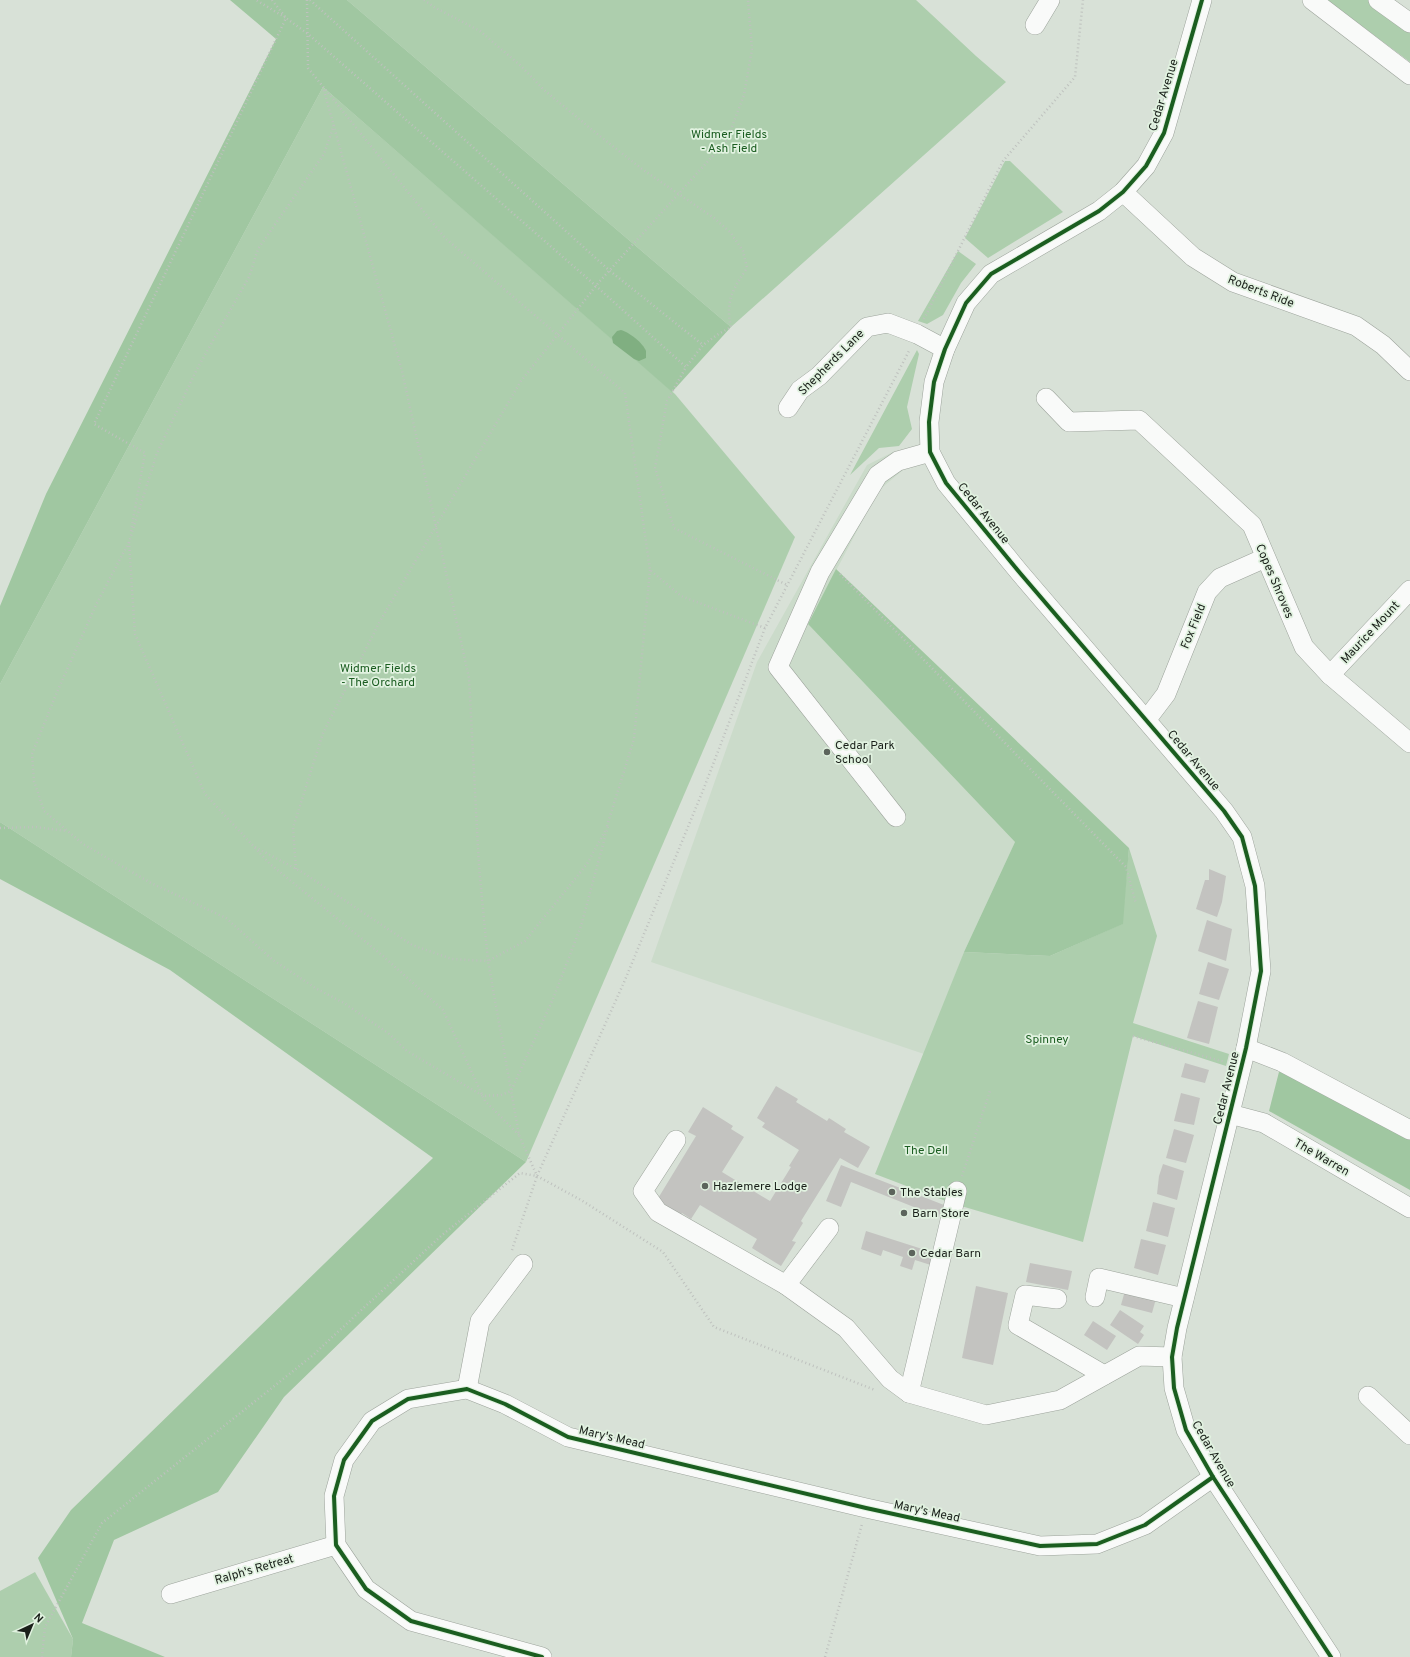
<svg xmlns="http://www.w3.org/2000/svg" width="1410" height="1657" font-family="Overpass,sans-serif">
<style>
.built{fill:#cbdbca}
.green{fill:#adcead}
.forest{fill:#a0c7a1}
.water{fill:#80af81}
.building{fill:#c3c3c0}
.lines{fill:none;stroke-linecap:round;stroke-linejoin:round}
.minor-casing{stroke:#9ca39b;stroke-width:20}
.path{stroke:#bec1be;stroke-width:2.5;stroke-dasharray:1 3;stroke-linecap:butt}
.minor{stroke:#f9faf9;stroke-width:19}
.cycleway-casing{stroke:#e1f2e0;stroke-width:6}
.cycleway{stroke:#1b5e20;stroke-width:4}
.poi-dot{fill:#5c645c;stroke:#e1f2e0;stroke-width:1.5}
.labels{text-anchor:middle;stroke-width:3.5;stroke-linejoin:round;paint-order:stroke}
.street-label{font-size:12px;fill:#1a201a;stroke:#e1f2e0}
.park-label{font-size:12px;fill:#1b5d21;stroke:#e1f2e0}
.poi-label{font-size:12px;fill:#1a201a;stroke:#e1f2e0;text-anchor:start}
</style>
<rect width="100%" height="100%" fill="#d8e1d7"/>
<!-- built -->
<path class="built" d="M893,452L903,470L878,491L808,624L1015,842L964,952L924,1054L651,962L757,662L867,465Z"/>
<!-- green -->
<g class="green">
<path d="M347,0H916L976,56L1006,82L731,327Z"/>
<path d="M1327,0H1369L1410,29V62Z"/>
<path d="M323,87L675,394L795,537L526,1162L0,822V684Z"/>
<path d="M1005,161H1010L1063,212L988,258L965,238Z"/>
<path d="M958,251L976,264L961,283L943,315L927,324L918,321Z"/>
<path d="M917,350L919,354L907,407L912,429L899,446L879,448L850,475Z"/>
<path d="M1129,848L1157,936L1133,1023L1229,1054L1226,1066L1133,1036L1083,1242L951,1203L875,1174L964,952L1050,956L1122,924Z"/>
<path d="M35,1572L73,1639L71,1657H0V1591Z"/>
</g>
<!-- forest -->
<g class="forest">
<path d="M230,0H347L731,327L672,392L323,87L0,684V606L46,494L276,39Z"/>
<path d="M836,569L1129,848L1123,924L1050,956L964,952L1015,842L808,624Z"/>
<path d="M0,822L526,1162L284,1397L218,1492L114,1540L82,1623L165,1657H71L73,1639L38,1558L71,1510L433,1158L170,970L0,879Z"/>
<path d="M1280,1068L1323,1093L1410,1140V1190L1269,1111Z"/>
</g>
<!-- water -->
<path class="water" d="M621,330C629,332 643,343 646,351C646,353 646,356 646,358L639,361L634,359L613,343L612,337L617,331Z"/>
<!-- building -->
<g class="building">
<path d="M1209,869L1226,876L1222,902L1217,917L1196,909L1205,880H1209Z"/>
<path d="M1207,920L1232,929L1226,961L1198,951Z"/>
<path d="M1208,962L1229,969L1219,1000L1199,994Z"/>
<path d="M1198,1001L1218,1007L1209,1044L1187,1038Z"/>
<path d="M1185,1063L1209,1070L1205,1083L1181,1077Z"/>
<path d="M776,1086L798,1099L796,1102L827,1121L829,1118L846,1129L844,1132L870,1147L858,1168L840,1158L801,1221L803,1223L792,1241L796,1242L781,1266L752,1248L757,1239L700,1205L691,1219L682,1213L681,1215L657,1200L696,1136L688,1132L703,1107L733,1126L731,1129L744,1137L722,1172L770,1201L791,1167L789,1166L799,1150L762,1127L765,1123L757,1118Z"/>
<path d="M1181,1093L1200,1098L1194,1125L1174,1121Z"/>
<path d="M1174,1129L1194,1135L1186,1163L1166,1158Z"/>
<path d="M1163,1164L1184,1171L1177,1200L1157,1194L1159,1176Z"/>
<path d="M841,1165L944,1205L939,1217L851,1182L841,1207L826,1201Z"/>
<path d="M1153,1202L1175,1208L1168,1237L1146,1231Z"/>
<path d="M866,1231L941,1255L937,1267L915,1260L912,1270L900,1266L903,1257L883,1250L881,1256L861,1249Z"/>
<path d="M1141,1239L1166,1245L1158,1275L1134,1268Z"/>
<path d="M1030,1263L1072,1271L1068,1290L1026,1282Z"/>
<path d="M976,1286L1008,1293L993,1365L962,1358Z"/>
<path d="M1126,1287L1157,1295L1152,1313L1121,1305Z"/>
<path d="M1120,1310L1144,1326L1140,1332L1144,1335L1138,1344L1110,1325Z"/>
<path d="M1093,1321L1116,1336L1107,1350L1084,1335Z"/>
</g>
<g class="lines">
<defs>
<g id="minor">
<path d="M1202,0L1164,133L1146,166L1123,192L1099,211L991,274L966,303L945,349L934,382L929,422L930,452L946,483L1020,573L1224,811L1242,837L1255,886L1261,971L1246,1048L1177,1328L1172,1357L1174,1388L1186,1430L1213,1477L1331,1657"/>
<path d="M1312,0L1410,75"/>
<path d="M1378,0L1410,23"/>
<path d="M1035,25L1050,0"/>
<path d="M1123,192L1193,257L1233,282L1356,326L1383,345L1410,371"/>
<path d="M1046,398L1069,422L1139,420L1252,525L1304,647L1330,675L1410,743"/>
<path d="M788,408L800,390L819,376L867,327L888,323L917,334L945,349"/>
<path d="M1330,675L1410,590"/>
<path d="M1147,719L1166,694L1207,592L1220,578L1265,558"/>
<path d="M896,817L778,667L820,572L878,475L898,461L930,452"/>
<path d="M1246,1048L1282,1062L1410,1130"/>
<path d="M1230,1114L1264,1123L1410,1208"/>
<path d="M676,1140L643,1191L658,1212L786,1285L846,1328L890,1379L909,1393L986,1415L1060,1400L1139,1356L1172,1357"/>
<path d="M786,1285L829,1228"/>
<path d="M1095,1297L1099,1278L1184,1298"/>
<path d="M1057,1299L1025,1295L1018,1325L1104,1375"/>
<path d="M467,1389L480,1321L523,1264"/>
<path d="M909,1393L957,1191"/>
<path d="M1368,1396L1410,1435"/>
<path d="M171,1594L336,1545"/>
<path d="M542,1657L411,1621L366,1589L336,1545L334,1496L344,1460L372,1421L408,1399L467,1389L505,1404L568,1437L866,1508L1040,1546L1097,1544L1145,1525L1213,1477"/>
</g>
</defs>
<!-- minor casing -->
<use href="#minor" class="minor-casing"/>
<!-- path -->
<g class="path">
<path d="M272,0L286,18L308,34L596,286L686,367L667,401L655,468L674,528L787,585"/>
<path d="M307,0L308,68L445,238L625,393L650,570L681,596L765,628"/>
<path d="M310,0L610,271L703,345L686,367"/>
<path d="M424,0L434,7L480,31L521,66L544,90L596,133L642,169L714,218L730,232L743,251L747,268C733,289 725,301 731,327L717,335L703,345"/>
<path d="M334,125L324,154L258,249L249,277L197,369L157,453L129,542L96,605L57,692L32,754L34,781L44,811L83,844L151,883L226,918L273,960L317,989L344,1003L388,1033L407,1051L483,1096L501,1095L511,1091L553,999L581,926L608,826"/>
<path d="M924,319L1003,161L1075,77L1083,0"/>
<path d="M131,531L145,453L94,424L286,18L256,0"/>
<path d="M129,542L135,634L205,794L270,864L383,956L443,1010L485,1101L519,1135"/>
<path d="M840,574L1126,867L1136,904"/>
<path d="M607,826L634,739L650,570"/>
<path d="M0,828L36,827L67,831"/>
<path d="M605,831L587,864L525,941L488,961L519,1135L537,1176L581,1200L663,1252L714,1327L875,1390"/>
<path d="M255,847L302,872L412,945L452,959L488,961L479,867L469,678L402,371L323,87"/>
<path d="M296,869L293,828L323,733L379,623L521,381L599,282L727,140L744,95L752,49L748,0"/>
<path d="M1133,1036L1225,1062"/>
<path d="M962,1176L990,1091"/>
<path d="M512,1250L537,1176"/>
<path d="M42,1657L45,1627L102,1523L312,1356L442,1235L520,1173L537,1176L625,980L704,788L765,628L910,349"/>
<path d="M825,1657L862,1524"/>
</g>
<!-- minor -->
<use href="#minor" class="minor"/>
<defs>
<g id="cycleway">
<path d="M1202,0L1164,133L1146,166L1123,192L1099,211L991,274L966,303L945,349L934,382L929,422L930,452L946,483L1020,573L1224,811L1242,837L1255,886L1261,971L1246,1048L1177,1328L1172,1357L1174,1388L1186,1430L1213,1477L1331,1657"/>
<path d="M542,1657L411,1621L366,1589L336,1545L334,1496L344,1460L372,1421L408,1399L467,1389L505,1404L568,1437L866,1508L1040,1546L1097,1544L1145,1525L1213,1477"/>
</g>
</defs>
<!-- cycleway casing -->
<use href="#cycleway" class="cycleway-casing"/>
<!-- cycleway -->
<use href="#cycleway" class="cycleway"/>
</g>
<!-- markers -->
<g class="poi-dot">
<circle cx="827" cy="752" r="4"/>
<circle cx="705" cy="1186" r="4"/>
<circle cx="892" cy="1192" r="4"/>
<circle cx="904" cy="1213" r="4"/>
<circle cx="912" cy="1253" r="4"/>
</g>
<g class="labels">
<!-- street labels -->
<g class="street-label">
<text transform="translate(1163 95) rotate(-73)" y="4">Cedar Avenue</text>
<text transform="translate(1261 291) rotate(21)" y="4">Roberts Ride</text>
<text transform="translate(831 362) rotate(-45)" y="4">Shepherds Lane</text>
<text transform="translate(984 513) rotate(51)" y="4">Cedar Avenue</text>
<text transform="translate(1275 581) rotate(67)" y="4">Copes Shroves</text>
<text transform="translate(1193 626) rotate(-68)" y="4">Fox Field</text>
<text transform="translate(1370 632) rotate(-47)" y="4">Maurice Mount</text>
<text transform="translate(1194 760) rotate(50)" y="4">Cedar Avenue</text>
<text transform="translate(1226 1088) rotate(-76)" y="4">Cedar Avenue</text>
<text transform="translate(1322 1157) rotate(30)" y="4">The Warren</text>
<text transform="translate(612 1437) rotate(13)" y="4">Mary's Mead</text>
<text transform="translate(1214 1454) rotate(60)" y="4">Cedar Avenue</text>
<text transform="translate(927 1511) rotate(12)" y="4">Mary's Mead</text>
<text transform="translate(254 1569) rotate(-16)" y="4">Ralph's Retreat</text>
</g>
<!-- park labels -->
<g class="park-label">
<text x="729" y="138">Widmer Fields<tspan x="729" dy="14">- Ash Field</tspan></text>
<text x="378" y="672">Widmer Fields<tspan x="378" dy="14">- The Orchard</tspan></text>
<text x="1047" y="1043">Spinney</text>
<text x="926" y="1154">The Dell</text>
</g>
<!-- poi labels -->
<g class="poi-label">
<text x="835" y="749">Cedar Park<tspan x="835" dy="14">School</tspan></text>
<text x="713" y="1190">Hazlemere Lodge</text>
<text x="900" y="1196">The Stables</text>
<text x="912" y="1217">Barn Store</text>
<text x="920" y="1257">Cedar Barn</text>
</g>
</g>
<!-- north arrow -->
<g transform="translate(32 1625) rotate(44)" stroke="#e1f2e0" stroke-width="3" paint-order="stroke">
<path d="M0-3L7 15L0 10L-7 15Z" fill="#1a201a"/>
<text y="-6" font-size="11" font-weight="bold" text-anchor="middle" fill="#1a201a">N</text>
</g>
</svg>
